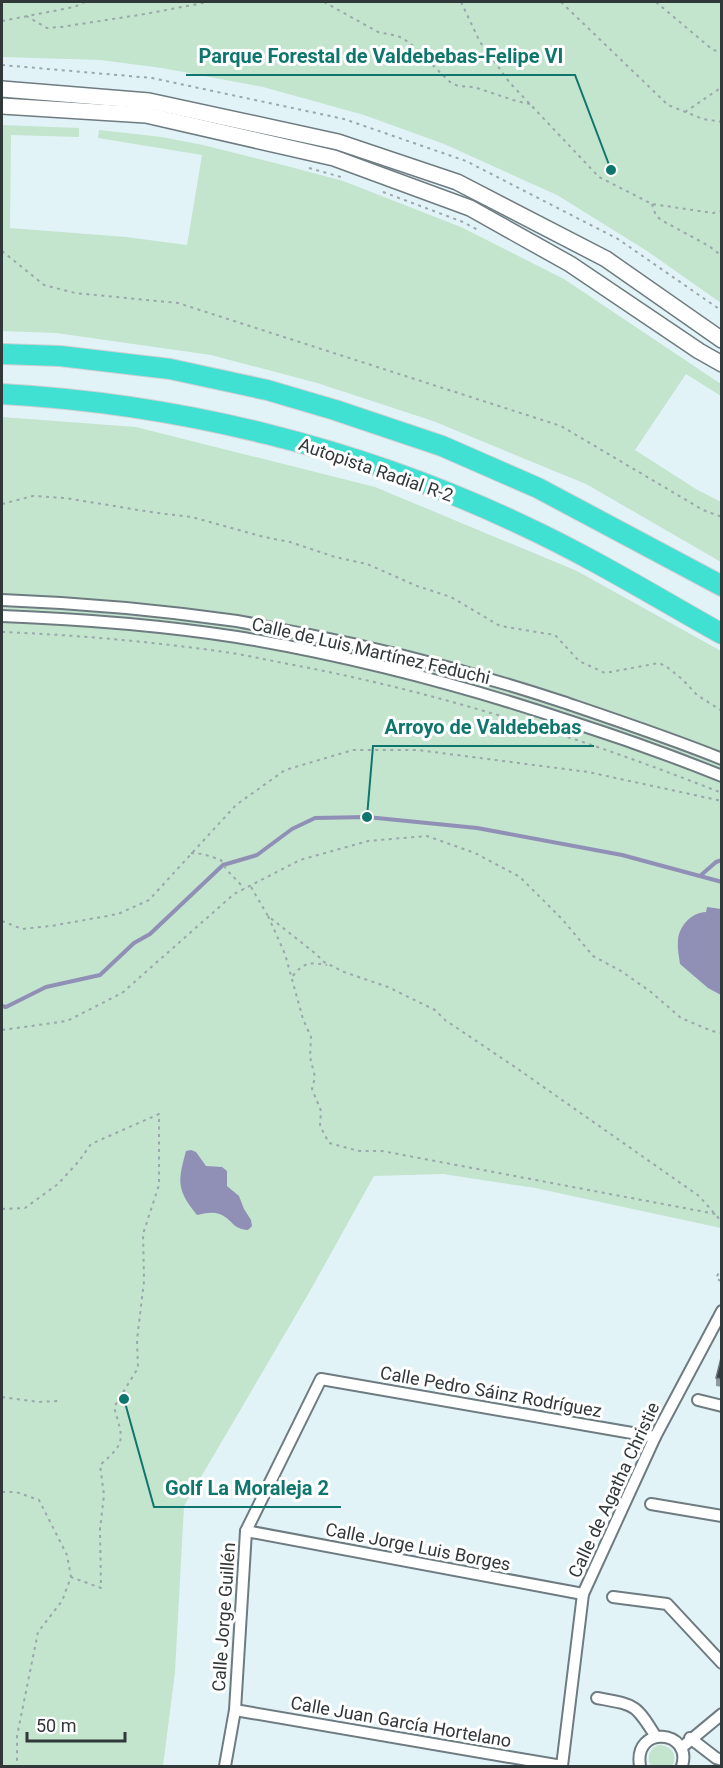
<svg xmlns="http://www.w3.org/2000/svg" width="723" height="1768" font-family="Roboto,sans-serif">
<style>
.green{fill:#c3e4cd}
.water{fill:#9090b7}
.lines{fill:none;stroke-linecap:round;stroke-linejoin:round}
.stream{stroke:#9090b7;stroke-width:4}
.street-casing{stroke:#6e7c81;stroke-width:14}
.secondary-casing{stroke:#6e7c81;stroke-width:18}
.highway-casing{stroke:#cecfd0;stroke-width:22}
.path{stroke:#9aa7ab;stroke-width:2;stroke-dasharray:3 4.5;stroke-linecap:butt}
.street{stroke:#fff;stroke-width:10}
.secondary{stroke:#fff;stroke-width:15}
.highway{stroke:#40e0d3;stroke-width:20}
.wall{fill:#8d9aa1}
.building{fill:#38404a;stroke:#6b767e;stroke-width:1.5}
.labels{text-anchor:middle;stroke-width:6;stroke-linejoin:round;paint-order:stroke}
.street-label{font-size:18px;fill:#31383a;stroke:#fff}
.leader{fill:none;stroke:#0f766e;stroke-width:2}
.callout-dot{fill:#0f766e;stroke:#fff;stroke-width:2}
.callout-label{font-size:20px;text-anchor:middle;font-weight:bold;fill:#0f766e;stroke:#fff;stroke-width:6;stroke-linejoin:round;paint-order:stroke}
</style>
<rect width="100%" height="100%" fill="#e2f3f8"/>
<!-- green -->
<g class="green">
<path d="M2,2H721V303L647,251L557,195L444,144L364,115L263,87L162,68L100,60L2,57Z"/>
<path d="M2,125L79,128V137L11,135L10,228L126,237L187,245L202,155L98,138L99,130L162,137L203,145L287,166L343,181L461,227L564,279L721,384V396L686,374L635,450L696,489L721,502V562L586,484L433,421L317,383L211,355L56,333L2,331Z"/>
<path d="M2,417L136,427L375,487L577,571L721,651V1228L535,1188L443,1174L374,1176L310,1291L184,1506L175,1672L163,1766H2Z"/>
<path d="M658,1745C672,1745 678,1755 672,1766H651C646,1758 649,1749 658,1745Z"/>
</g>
<!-- water -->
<g class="water">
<path d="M707,907L721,909V995L708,988L680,964C679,956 677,948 678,940C679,926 692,912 706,912Z"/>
<path d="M191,1150L196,1152L206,1166L222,1167L227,1171V1186L239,1196L244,1209L251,1220L252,1226L248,1230C233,1229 233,1221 222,1215C214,1211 205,1213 197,1215C176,1189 178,1181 186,1151Z"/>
</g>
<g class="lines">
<!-- stream -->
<g class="stream">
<path d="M700,876L716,862L722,860"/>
<path d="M2,1006L6,1007L46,987L100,975L134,943L150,934L223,865L257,855L292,829L315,818L367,817L477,828L622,855L722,882"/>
</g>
<defs>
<g id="street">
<path d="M2,600C80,603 159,610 237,621C259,625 282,630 304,634C392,651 478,674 563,702C616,720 670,738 722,759"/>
<path d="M2,616C80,619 159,625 237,637C351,656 462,685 572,722C622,738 672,756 722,776"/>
<path d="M698,1400L722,1406"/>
<path d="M651,1504L722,1516"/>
<path d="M246,1531L583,1594"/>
<path d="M613,1597L667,1604L722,1663"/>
<path d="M597,1698C635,1705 635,1703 656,1737"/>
<path d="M235,1710L562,1766"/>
<path d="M690,1738L716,1758L722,1760"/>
<path d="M681,1748L722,1714"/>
<path d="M225,1766L235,1710L246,1531L321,1379L655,1437"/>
<path d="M562,1766L583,1594L655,1437L722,1311"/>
<path d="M640,1766C633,1724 693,1730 682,1766"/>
</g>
<g id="secondary">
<path d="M2,89L149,101L338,142L457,182L606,259L722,340"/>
<path d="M2,106L146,115L334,158L470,208L570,264L699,351L722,364"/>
</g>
<g id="highway">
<path d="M2,354L60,356L170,369L267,390L335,410L442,446L538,488L722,586"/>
<path d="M2,394C181,404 360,448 522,525C591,557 656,597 722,634"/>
</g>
</defs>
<!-- street casing -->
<use href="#street" class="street-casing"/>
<!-- secondary casing -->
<use href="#secondary" class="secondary-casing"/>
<!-- highway casing -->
<use href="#highway" class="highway-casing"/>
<!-- path -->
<g class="path">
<path d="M324,2L378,32L398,36L410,43L450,82L458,86L474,87L516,101L530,104"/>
<path d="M461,2L480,42L510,83L599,177L652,204L713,213L722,211"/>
<path d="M561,2L668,105L703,119L722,122"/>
<path d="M656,2L713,50L722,52"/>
<path d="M26,16L47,28L61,27L145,14L208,2"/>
<path d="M2,21L74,7L85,2"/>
<path d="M2,65L152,78L344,119L466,161L618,239L722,311"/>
<path d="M685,112L722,87"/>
<path d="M309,168L341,177"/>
<path d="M383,192L463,222L478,230"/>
<path d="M652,204L656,216L663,221L709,246L722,256"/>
<path d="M2,251L44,285L75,293L178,303L561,426L703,510L722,517"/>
<path d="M2,504L33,496L65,498L157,513L192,517L264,537L290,542L335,557L367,564L417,586L451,597L500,626L555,635L579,661L605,673L659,663L667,667L682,679L697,695L722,711"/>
<path d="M2,632C79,635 156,642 232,653C255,657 277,662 299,666C444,694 585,739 722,793"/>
<path d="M191,853L203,854L221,860C228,875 235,876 244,889"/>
<path d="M251,887L268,916L316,954L324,962L344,972L388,987L435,1010L445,1020L515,1067L699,1196L722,1222"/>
<path d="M268,916L285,954L303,1019L311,1037L310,1057L315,1077L312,1089L321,1111L320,1126L329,1143L359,1151H382L716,1214"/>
<path d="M2,921L22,929L51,926L118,914L149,900L236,805L285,770L353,750H418L588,772L722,801"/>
<path d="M293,976C303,962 311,962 327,965"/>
<path d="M2,1030L67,1021L122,993L234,894L300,860L368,841L427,836L475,853L520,877L562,919L593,956L621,971L651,992L681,1018L712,1031L722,1033"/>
<path d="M2,1209L25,1208L58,1184L79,1161L91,1144L159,1114V1185L143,1234L144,1281L137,1340L138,1368L114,1407C123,1439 127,1442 100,1465L104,1495L100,1529L101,1588L71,1577"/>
<path d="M722,1267L716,1278L722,1282"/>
<path d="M2,1397L39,1402L59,1401"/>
<path d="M2,1492H16L39,1500L67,1555L71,1577L62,1601L38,1632L17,1736V1766"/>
</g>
<!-- street -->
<use href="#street" class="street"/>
<!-- secondary -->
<use href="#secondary" class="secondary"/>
<!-- highway -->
<use href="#highway" class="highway"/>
</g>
<!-- wall -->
<path class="wall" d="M722,1358V1387L716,1386V1378Z"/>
<!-- building -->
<path class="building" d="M721,1358H722V1379L716,1378Z"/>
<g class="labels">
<!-- street labels -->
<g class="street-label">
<text transform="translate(376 470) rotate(19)" y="6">Autopista Radial R-2</text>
<text transform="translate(371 651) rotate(13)" y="6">Calle de Luis Martínez Feduchi</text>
<text transform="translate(491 1392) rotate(10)" y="6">Calle Pedro Sáinz Rodríguez</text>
<text transform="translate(614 1490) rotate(-65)" y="6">Calle de Agatha Christie</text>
<text transform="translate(418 1547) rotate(11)" y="6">Calle Jorge Luis Borges</text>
<text transform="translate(224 1617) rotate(-86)" y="6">Calle Jorge Guillén</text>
<text transform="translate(401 1722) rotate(10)" y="6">Calle Juan García Hortelano</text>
</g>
</g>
<!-- callouts -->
<path class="leader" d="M611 170L575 75H186M367 817L373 746H594M124 1399L154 1507H341"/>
<g class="callout-dot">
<circle cx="611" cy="170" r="6"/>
<circle cx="367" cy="817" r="6"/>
<circle cx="124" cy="1399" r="6"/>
</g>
<g class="callout-label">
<text x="381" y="63">Parque Forestal de Valdebebas-Felipe VI</text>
<text x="483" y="734">Arroyo de Valdebebas</text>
<text x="247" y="1495">Golf La Moraleja 2</text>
</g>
<!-- border -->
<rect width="723" height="1768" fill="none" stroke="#31383a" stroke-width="6"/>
<!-- scale -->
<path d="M27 1732v9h98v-9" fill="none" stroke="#31383a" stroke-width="3"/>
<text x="36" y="1732" font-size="18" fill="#31383a" stroke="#ffffff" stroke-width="4.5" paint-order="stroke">50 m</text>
</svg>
